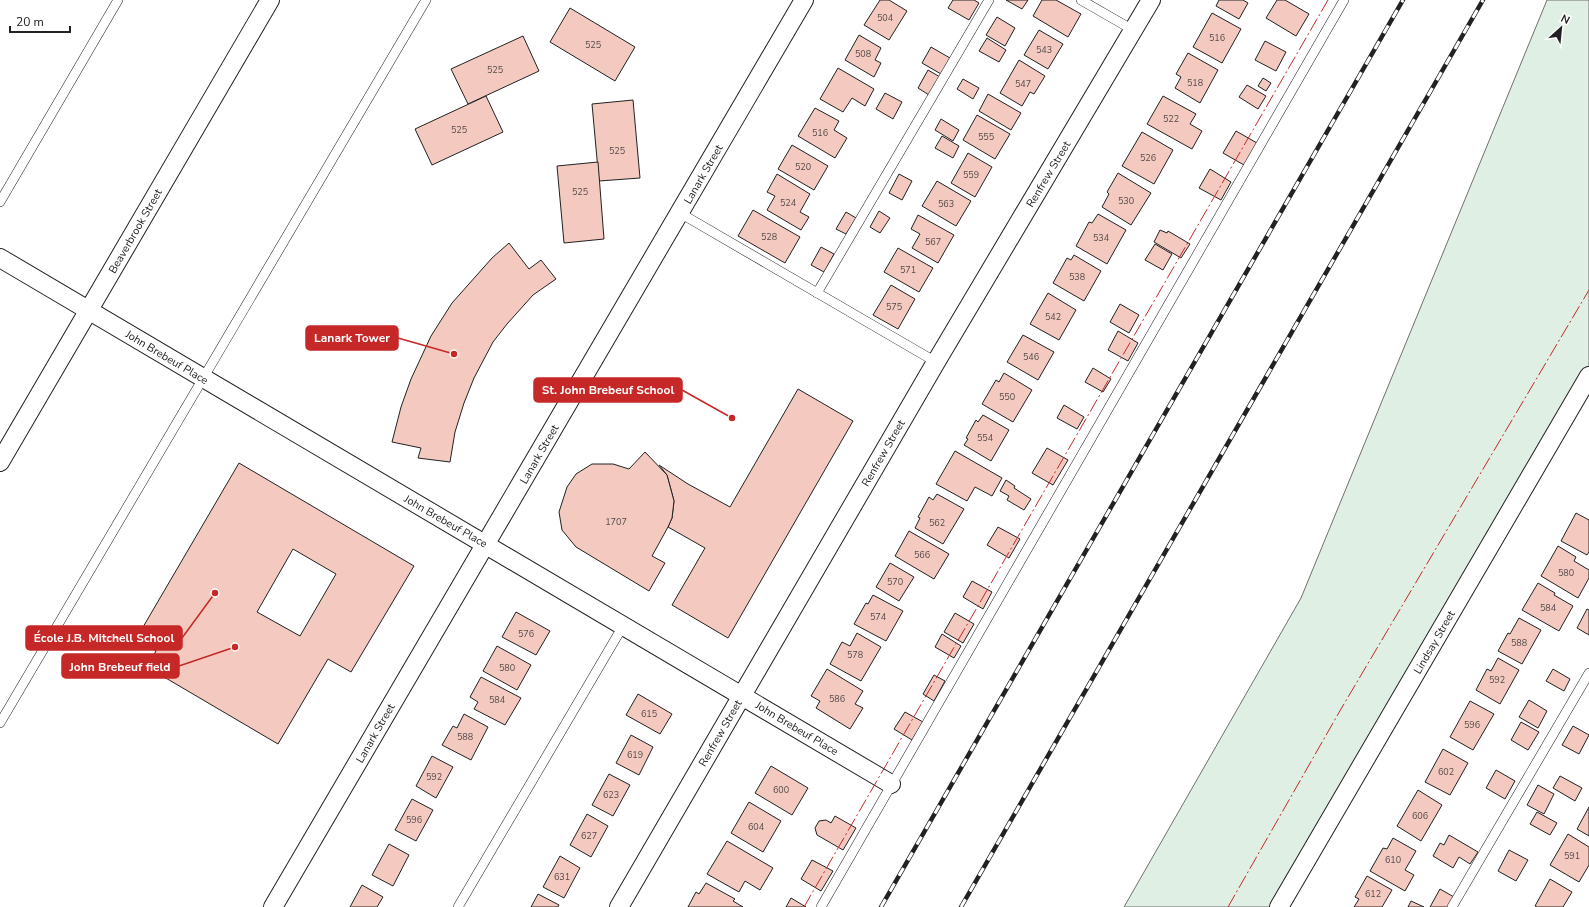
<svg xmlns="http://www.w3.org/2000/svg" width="1589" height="907" font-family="'Nunito Sans',sans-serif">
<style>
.green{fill:#e0efe3;stroke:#6f6f6f}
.building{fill:#f3c9c0;stroke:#222;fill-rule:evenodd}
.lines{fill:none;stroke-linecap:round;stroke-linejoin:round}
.lane-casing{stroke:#222;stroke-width:10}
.street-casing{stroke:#222;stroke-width:20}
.lane{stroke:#fff;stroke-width:9}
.street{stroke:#fff;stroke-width:18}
.rail-casing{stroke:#222;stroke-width:4.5}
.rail{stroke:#fff;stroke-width:3;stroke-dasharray:9;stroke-linecap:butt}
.power{stroke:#c62828;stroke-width:1;stroke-dasharray:14 3 2 3;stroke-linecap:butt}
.labels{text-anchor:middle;stroke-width:3;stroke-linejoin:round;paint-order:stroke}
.number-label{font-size:9px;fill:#564c4a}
.street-label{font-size:11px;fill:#222;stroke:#fff}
.leader{fill:none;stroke:#c62828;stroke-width:1.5}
.callout-dot{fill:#c62828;stroke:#fff;stroke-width:1.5}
.callout{fill:#c62828;stroke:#c62828;stroke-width:1.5}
.callout-label{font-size:12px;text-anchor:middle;font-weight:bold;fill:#fff}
</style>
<rect width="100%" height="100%" fill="#fff"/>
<!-- green -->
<path class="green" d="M1547,0H1589V376L1279,907H1124L1301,598Z"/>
<!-- building -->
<g class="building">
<path d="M880,0H889L907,11L889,40L864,25Z"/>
<path d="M953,0H974L979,3L969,20L948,8Z"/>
<path d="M1006,0H1028L1022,9Z"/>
<path d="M1042,0H1056L1081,14L1068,37L1033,16Z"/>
<path d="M1219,0H1243L1248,3L1239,19L1216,6Z"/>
<path d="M1277,0H1285L1309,14L1296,36L1266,18Z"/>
<path d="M570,8L635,47L615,81L550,42Z"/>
<path d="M1212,13L1241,29L1222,63L1193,47Z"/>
<path d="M997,17L1015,28L1005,46L986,35Z"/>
<path d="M1039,30L1063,44L1048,69L1024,55Z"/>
<path d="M859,35L881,48L875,60L881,63L874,77L845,60Z"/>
<path d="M523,36L539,71L468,104L451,69Z"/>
<path d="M987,38L1006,50L999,62L979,51Z"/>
<path d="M1265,41L1286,52L1276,71L1255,60Z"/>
<path d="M931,47L950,58L941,74L922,63Z"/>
<path d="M1188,53L1218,70L1200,103L1175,88L1181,77L1176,74Z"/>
<path d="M1019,60L1045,76L1034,94L1030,92L1022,106L1000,93Z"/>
<path d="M838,68L874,89L865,106L852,98L843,112L820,99Z"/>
<path d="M928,70L940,77L929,95L918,88Z"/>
<path d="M1263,78L1271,83L1266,91L1258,86Z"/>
<path d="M963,79L979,88L973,99L957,89Z"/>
<path d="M1247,85L1266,96L1258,109L1239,97Z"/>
<path d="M885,93L902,102L893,119L876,109Z"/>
<path d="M988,94L1021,113L1011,130L979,111Z"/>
<path d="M486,96L503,132L432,165L415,129Z"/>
<path d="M1163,96L1196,114L1190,124L1202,131L1192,149L1147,124Z"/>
<path d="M633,100L640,178L599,181L592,104Z"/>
<path d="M815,108L839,121L834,130L847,138L835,158L798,136Z"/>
<path d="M977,115L1010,134L995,159L963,140Z"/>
<path d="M941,119L959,130L953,141L935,130Z"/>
<path d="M1236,131L1257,143L1244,165L1223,153Z"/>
<path d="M1142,132L1173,150L1154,184L1122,166Z"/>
<path d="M942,136L959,146L953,158L935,148Z"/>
<path d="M792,145L828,166L814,190L778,169Z"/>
<path d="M968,153L992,167L975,197L951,183Z"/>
<path d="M598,162L604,239L564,243L557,166Z"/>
<path d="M1210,169L1231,182L1221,200L1199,188Z"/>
<path d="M1118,173L1151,193L1131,225L1102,207L1109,194L1107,192Z"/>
<path d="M777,174L810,194L800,212L809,217L801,230L767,210L775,196L767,192Z"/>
<path d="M899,174L912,181L902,200L889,193Z"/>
<path d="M937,181L971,201L956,226L922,206Z"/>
<path d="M753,210L800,237L785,263L738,236Z"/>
<path d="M879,211L890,218L880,233L870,227Z"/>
<path d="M846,212L856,218L846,234L836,229Z"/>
<path d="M1098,214L1126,230L1107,264L1076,246L1089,222L1092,223Z"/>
<path d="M918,215L954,235L938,263L912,248L920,234L911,229Z"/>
<path d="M1160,230L1167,233L1168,231L1190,244L1181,258L1154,242Z"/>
<path d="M509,243L529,269L541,260L556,279L533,295L507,324L493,342L474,378L464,403L455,432L450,462L418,458L421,448L392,442L401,407L411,379L431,336L452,303L492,258Z"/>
<path d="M1155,244L1172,254L1163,270L1145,260Z"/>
<path d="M821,247L834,254L824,272L811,265Z"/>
<path d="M898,248L933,268L919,292L884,272Z"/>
<path d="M1074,255L1101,271L1084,301L1053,283L1067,258L1071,260Z"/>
<path d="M891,285L915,299L898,329L873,315Z"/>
<path d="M1048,293L1076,310L1059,340L1030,324Z"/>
<path d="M1120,304L1139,315L1129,333L1110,322Z"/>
<path d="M1118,331L1138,343L1128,361L1108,350Z"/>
<path d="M1023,335L1054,352L1038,380L1007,362Z"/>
<path d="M1093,368L1111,379L1103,392L1085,382Z"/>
<path d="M1004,373L1032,390L1013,422L982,404L996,380L999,382Z"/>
<path d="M798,389L853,421L728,638L672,605L705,548L668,527L672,518L674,501L667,475L659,465L688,484L730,507Z"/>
<path d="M1064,405L1084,417L1077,429L1057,418Z"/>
<path d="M983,415L1009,430L991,461L964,445L968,439L966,438L976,420L978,422Z"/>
<path d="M1047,448L1068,460L1053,485L1032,473Z"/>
<path d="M955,451L1002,478L992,496L975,487L967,501L936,484Z"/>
<path d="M645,452L667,475L674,501L672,518L668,527L652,556L665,563L649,591L576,547L562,530L559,512L567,487L576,474L592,464H613L629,469Z"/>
<path d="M239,463L414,566L351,672L328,659L278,744L147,667L156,651L136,639ZM293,549L336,574L300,636L257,612Z"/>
<path d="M1006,480L1015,486L1014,488L1031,499L1024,510L1007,500L1009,496L1000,491Z"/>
<path d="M937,494L964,509L943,544L915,528L920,518L918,517L929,497L933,500Z"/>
<path d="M1576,513L1589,520V552L1587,555L1561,541Z"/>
<path d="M998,527L1020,539L1009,558L987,545Z"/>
<path d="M909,531L949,554L934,579L895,556Z"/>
<path d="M1558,546L1576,557L1574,561L1589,570V578L1578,598L1541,576Z"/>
<path d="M890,563L914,577L899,601L876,587Z"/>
<path d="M972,581L992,592L983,609L963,597Z"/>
<path d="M1538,583L1555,593L1554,595L1573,606L1559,631L1522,610Z"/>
<path d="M873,595L903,611L886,641L854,624L866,603L868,604Z"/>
<path d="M1587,609L1589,610V635L1577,628Z"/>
<path d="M516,612L550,631L536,655L502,637Z"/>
<path d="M955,613L974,624L963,643L944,632Z"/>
<path d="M1519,618L1541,630L1522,664L1498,651L1508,633L1510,634Z"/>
<path d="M857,633L881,647L861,681L830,664L842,642L850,646Z"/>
<path d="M942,634L961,646L954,658L935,647Z"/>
<path d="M497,646L531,665L517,690L483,671Z"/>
<path d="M1498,658L1519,670L1500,704L1476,690L1487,669L1491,671Z"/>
<path d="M827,669L863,691L855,704L863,708L850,729L816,708L820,701L811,696Z"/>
<path d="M1553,669L1570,679L1564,691L1546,681Z"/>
<path d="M934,675L945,681L934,701L923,694Z"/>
<path d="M481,677L521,698L505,725L474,709L478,702L470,697Z"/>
<path d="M638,694L672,714L660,734L626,715Z"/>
<path d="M1529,700L1547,711L1538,728L1519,717Z"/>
<path d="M1470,701L1494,714L1473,750L1450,737Z"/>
<path d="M905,712L923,722L912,740L894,729Z"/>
<path d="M464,714L488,727L471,760L442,745L453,726L457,728Z"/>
<path d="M1521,722L1539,732L1528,750L1511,740Z"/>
<path d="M1573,726L1589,735L1579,754L1562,745Z"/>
<path d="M631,735L653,747L639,775L616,763Z"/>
<path d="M1443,749L1468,763L1450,795L1425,782Z"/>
<path d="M432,756L453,767L436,798L416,786Z"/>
<path d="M771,766L808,788L792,815L755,793Z"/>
<path d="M1496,770L1515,781L1505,799L1486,788Z"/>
<path d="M609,774L630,785L613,816L592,805Z"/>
<path d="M1560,776L1582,788L1575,801L1553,788Z"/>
<path d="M1538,785L1554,794L1544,814L1527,805Z"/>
<path d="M1418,790L1442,805L1421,841L1397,826Z"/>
<path d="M412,799L433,810L416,841L395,830Z"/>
<path d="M749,802L781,821L763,852L731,833Z"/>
<path d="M1589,807V836L1577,829Z"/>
<path d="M1537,812L1557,823L1550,835L1530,824Z"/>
<path d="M587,814L608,826L591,857L570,845Z"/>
<path d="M835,816L856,828L843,850L817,835L815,828L819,821L826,820L831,823Z"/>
<path d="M1568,834L1589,847V865L1579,882L1550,865Z"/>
<path d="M1449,835L1478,852L1470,864L1459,857L1453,868L1433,856L1440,843L1444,845Z"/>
<path d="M1393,838L1416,851L1405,870L1414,875L1405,891L1370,871L1383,848L1387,849Z"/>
<path d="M727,841L773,868L760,890L745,881L739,892L707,874Z"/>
<path d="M389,844L409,855L393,886L372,875Z"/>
<path d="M1509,850L1528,860L1516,881L1498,871Z"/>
<path d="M560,856L580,868L564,898L543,887Z"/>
<path d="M812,860L833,871L821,891L801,879Z"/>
<path d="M1367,876L1392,890L1382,907H1354L1359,899L1355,897Z"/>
<path d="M1550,879L1572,892L1563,907H1537L1535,906Z"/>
<path d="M706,883L735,899L733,901L743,907H688L696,892L699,894Z"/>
<path d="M362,885L383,897L377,907H350Z"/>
<path d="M1440,889L1454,897L1448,907H1430Z"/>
<path d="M538,894L559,905L558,907H531Z"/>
<path d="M791,898L806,907H786Z"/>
<path d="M1411,901L1424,907H1408Z"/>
</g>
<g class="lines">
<defs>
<g id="lane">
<path d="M1081,0L1133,30"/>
<path d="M0,202L118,0"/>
<path d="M680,213L936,362"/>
<path d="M817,293L989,0"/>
<path d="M0,723L426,0"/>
<path d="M458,907L623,626"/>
<path d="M821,907L1344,0"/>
<path d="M1452,907L1589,673"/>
</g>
<g id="street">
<path d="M0,258L891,784"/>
<path d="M0,462L270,0"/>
<path d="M273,907L804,0"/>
<path d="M619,907L936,362L1151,0"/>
<path d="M1279,907L1589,376"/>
</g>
</defs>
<!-- lane casing -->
<use href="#lane" class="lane-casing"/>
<!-- street casing -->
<use href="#street" class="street-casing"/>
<!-- lane -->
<use href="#lane" class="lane"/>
<!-- street -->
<use href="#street" class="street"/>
<defs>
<g id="rail">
<path d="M881,907L1403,0"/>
<path d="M961,907L1483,0"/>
</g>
</defs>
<!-- rail casing -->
<use href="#rail" class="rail-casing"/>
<!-- rail -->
<use href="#rail" class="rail"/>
<!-- power -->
<g class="power">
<path d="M804,907L1328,0"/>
<path d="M1228,907L1341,709L1589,290"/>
</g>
</g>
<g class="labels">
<!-- number labels -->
<g class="number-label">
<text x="885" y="21">504</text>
<text x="1217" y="41">516</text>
<text x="593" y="48">525</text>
<text x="1044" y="53">543</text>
<text x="863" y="57">508</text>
<text x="495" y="73">525</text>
<text x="1195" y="86">518</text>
<text x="1023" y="87">547</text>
<text x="1171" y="122">522</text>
<text x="459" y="133">525</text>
<text x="820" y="136">516</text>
<text x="986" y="140">555</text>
<text x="617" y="154">525</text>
<text x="1148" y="161">526</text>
<text x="803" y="170">520</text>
<text x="971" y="178">559</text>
<text x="580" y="195">525</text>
<text x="1126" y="204">530</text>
<text x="788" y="206">524</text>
<text x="946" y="207">563</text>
<text x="769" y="240">528</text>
<text x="1101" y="241">534</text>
<text x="933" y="245">567</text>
<text x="908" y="273">571</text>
<text x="1077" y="280">538</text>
<text x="894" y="310">575</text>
<text x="1053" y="320">542</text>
<text x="1031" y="360">546</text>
<text x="1007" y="400">550</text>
<text x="985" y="441">554</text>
<text x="616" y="525">1707</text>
<text x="937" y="526">562</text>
<text x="922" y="558">566</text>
<text x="1566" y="576">580</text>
<text x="895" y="585">570</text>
<text x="1548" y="611">584</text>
<text x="878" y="620">574</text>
<text x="526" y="637">576</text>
<text x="1519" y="646">588</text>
<text x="855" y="658">578</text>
<text x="507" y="671">580</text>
<text x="1497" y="683">592</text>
<text x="837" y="702">586</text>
<text x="497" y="703">584</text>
<text x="649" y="717">615</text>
<text x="1472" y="728">596</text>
<text x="465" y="740">588</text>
<text x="635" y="758">619</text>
<text x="1446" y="775">602</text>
<text x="434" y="780">592</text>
<text x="781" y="793">600</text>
<text x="611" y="798">623</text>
<text x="1420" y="819">606</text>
<text x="414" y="823">596</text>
<text x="756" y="830">604</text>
<text x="589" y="839">627</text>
<text x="1572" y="859">591</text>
<text x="1393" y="863">610</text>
<text x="562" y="880">631</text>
<text x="1373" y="897">612</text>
</g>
<!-- street labels -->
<g class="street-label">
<text transform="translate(703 174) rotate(-60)" y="4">Lanark Street</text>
<text transform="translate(1048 174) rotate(-59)" y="4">Renfrew Street</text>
<text transform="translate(135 231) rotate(-60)" y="4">Beaverbrook Street</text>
<text transform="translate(167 357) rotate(31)" y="4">John Brebeuf Place</text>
<text transform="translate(883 453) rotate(-60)" y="4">Renfrew Street</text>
<text transform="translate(539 454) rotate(-60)" y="4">Lanark Street</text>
<text transform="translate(446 521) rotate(30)" y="4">John Brebeuf Place</text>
<text transform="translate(1434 642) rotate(-60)" y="4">Lindsay Street</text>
<text transform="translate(797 728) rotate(31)" y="4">John Brebeuf Place</text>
<text transform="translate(375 733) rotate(-60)" y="4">Lanark Street</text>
<text transform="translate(720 733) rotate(-60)" y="4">Renfrew Street</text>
</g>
</g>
<!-- callouts -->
<path class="leader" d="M454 354L398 338M732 418L682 390M215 593L182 638M235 647L179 666"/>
<g class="callout-dot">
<circle cx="454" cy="354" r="4"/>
<circle cx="732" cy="418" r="4"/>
<circle cx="215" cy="593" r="4"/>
<circle cx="235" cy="647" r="4"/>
</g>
<g class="callout">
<rect x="306" y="326" width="92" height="24" rx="4"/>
<rect x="534" y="378" width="148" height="24" rx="4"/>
<rect x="26" y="626" width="156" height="24" rx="4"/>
<rect x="62" y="654" width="117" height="24" rx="4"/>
</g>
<g class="callout-label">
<text x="352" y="342">Lanark Tower</text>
<text x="608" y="394">St. John Brebeuf School</text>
<text x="104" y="642">École J.B. Mitchell School</text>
<text x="120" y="671">John Brebeuf field</text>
</g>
<!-- north arrow -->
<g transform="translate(1561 28) rotate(27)" stroke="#ffffff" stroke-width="3" paint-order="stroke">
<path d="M0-3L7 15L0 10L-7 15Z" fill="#222222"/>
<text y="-6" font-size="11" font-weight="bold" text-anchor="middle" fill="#222222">N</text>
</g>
<!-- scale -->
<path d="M10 26v6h60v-6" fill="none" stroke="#222222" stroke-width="2"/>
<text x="16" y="26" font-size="12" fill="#222222" stroke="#ffffff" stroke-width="3" paint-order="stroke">20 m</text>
</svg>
